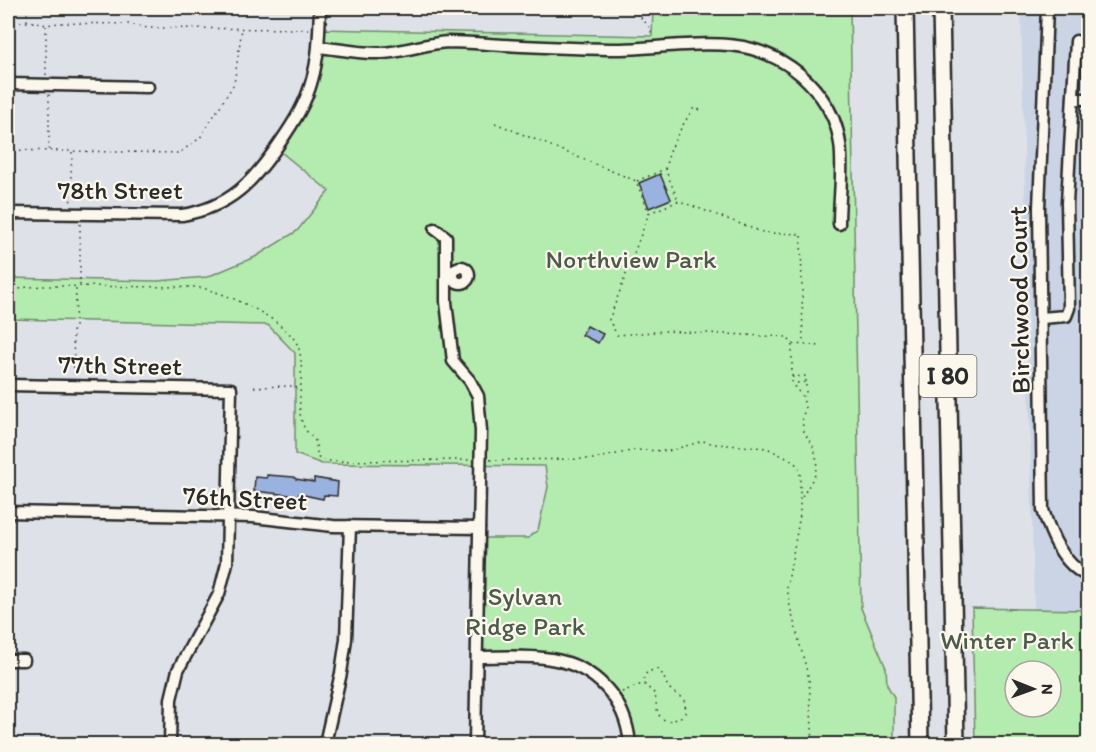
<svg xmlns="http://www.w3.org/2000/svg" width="1096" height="752" font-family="Itim,sans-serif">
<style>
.built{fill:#cad4e5}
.green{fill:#b4ebae;stroke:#708b6c;stroke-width:1.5;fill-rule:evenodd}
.building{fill:#9ab2df;stroke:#2b2b2b;stroke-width:1.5}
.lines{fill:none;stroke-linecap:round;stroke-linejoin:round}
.minor-casing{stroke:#2b2b2b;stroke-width:15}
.highway-casing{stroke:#2b2b2b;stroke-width:20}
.path{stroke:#2b2b2b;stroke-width:1.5;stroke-dasharray:1.5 4.5;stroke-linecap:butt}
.minor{stroke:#fbf7ec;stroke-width:10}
.highway{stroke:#fbf7ec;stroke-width:15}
.labels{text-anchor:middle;stroke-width:4.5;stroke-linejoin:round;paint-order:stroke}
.shield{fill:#fbf7ec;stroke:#696865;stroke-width:1.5}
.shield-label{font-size:24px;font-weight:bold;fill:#2b2b2b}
.street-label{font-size:26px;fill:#2b2b2b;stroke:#fbf7ec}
.park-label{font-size:26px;fill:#4d5b4c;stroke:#fbf7ec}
</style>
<rect width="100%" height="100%" fill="#dee2e8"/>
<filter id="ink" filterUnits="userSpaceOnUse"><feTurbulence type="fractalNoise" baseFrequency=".0167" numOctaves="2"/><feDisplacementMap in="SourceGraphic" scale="12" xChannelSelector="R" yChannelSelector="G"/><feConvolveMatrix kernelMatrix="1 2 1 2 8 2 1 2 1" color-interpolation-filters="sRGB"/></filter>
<g filter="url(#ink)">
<!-- built -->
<path class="built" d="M1021,8H1088V610L1034,609Z"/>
<!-- green -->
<g class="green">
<path d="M653,8H850L861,608L886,668L887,685L894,697V744H630L612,694L564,661L477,657L479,538H529L531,535L538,530L548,487L545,466L322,464L295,454V353L268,325L8,319V278L157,281L207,277L255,257L297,231L329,191L276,148L298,114L319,29L652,36Z"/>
<path d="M972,608L1088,610V744H975ZM1015,671H1051V707H1015Z"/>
</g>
<!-- building -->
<g class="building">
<path d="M660,174L671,199L649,208L639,183Z"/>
<path d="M587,326L603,334L598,343L582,335Z"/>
<path d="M267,475L294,477L296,479L314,482V478L338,482L337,496L324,495L323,499L299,494V496L254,491L255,477L267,478Z"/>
</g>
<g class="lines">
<defs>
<g id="minor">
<path d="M1047,8L1039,208L1043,510C1051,535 1062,564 1088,576"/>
<path d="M319,47C339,49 361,54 382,53C404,52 426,43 449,42C467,42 485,44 503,45C542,47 581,49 621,49C659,48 716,39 752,49C780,57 804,73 821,97C851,137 839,178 839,224"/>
<path d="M8,84L148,87"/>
<path d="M1073,99H1088"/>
<path d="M8,213L182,215C231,207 254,181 281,141C294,122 306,103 312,80C319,56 319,32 320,8"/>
<path d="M435,229L446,237V302L453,361L470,381L478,396L481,431L475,744"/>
<circle cx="461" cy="275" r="8"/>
<path d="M1041,318L1066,316L1069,308L1067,203L1076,41"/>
<path d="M8,385L231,389L227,563L219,594L178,670L171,699L170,744"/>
<path d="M8,512L253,517L333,526L479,528"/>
<path d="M477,657C501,657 527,655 551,659C596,666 626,700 630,744"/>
<path d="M8,660H24"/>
<path d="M326,739L341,673L346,639L350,526"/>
</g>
<g id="highway">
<path d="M905,8L920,744"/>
<path d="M941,8L956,744"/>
</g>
</defs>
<!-- minor casing -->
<use href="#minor" class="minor-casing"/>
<!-- highway casing -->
<use href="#highway" class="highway-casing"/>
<!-- path -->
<g class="path">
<path d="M633,8L651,29V36"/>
<path d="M27,21V8"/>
<path d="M8,22H37L46,25L59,23L128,24L148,28L308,29"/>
<path d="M46,75V26"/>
<path d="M495,123L636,181L649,213L609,320L617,335L665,331L787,337L792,344L822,346"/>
<path d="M8,150L179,153L200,138L234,84L242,28"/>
<path d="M49,150V94"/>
<path d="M72,152L70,199L72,204"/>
<path d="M665,169C670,146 680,129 693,109L703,110"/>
<path d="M637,181L665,169L678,200"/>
<path d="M649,213L679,201L765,233L801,234L803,344"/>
<path d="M80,224V285"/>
<path d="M8,292L27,287L45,286L195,287C222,290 285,319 297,344C306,363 298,394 300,413C301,421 304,429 309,434C311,437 314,438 315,441C317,447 316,453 319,459L326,461L471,460"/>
<path d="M792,345V384L803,397L805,407L802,421L804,432L814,448L817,461L815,475L801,499"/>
<path d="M74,374L73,329L75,326L76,287"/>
<path d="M792,377L806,376V382"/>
<path d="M797,383L806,382V395L804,396"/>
<path d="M254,387L292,386L300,389"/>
<path d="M490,460L593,459L636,450L668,451L703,441L715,444L767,448L794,462L799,468L800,474V515L787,587L790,607L809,679L813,744"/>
<path d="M657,669C666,675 664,684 671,690C680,699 687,695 685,713C677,722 660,726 657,709C656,704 656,699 655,694L644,684V678L647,672Z"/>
<path d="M622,692L642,684"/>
</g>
<!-- minor -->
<use href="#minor" class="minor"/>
<!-- highway -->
<use href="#highway" class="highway"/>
</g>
</g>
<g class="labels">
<!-- shield labels -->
<rect class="shield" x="919.5" y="355" width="57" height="42" rx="4.5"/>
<g class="shield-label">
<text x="948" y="384">I 80</text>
</g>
<!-- street labels -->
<g class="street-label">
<text x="120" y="199">78th Street</text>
<text transform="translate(1019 300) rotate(-91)" y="9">Birchwood Court</text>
<text transform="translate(120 365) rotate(1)" y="9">77th Street</text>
<text transform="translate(245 498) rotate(3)" y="9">76th Street</text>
</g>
<!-- park labels -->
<g class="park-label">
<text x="631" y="268">Northview Park</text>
<text x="525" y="605">Sylvan<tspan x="525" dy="30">Ridge Park</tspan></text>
<text x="1007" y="649">Winter Park</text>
</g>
</g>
<!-- margin -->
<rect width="1096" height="752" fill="none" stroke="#fbf7ec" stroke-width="30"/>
<rect x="15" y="15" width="1066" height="722" fill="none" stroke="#2b2b2b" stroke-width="2" filter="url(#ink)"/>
<!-- north arrow -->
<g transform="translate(1033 689) rotate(91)"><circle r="28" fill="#fbf7ec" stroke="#a8a59f" stroke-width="1.5"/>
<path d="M0-4.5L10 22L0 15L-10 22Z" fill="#2b2b2b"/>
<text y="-9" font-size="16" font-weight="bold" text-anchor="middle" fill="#2b2b2b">N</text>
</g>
</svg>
